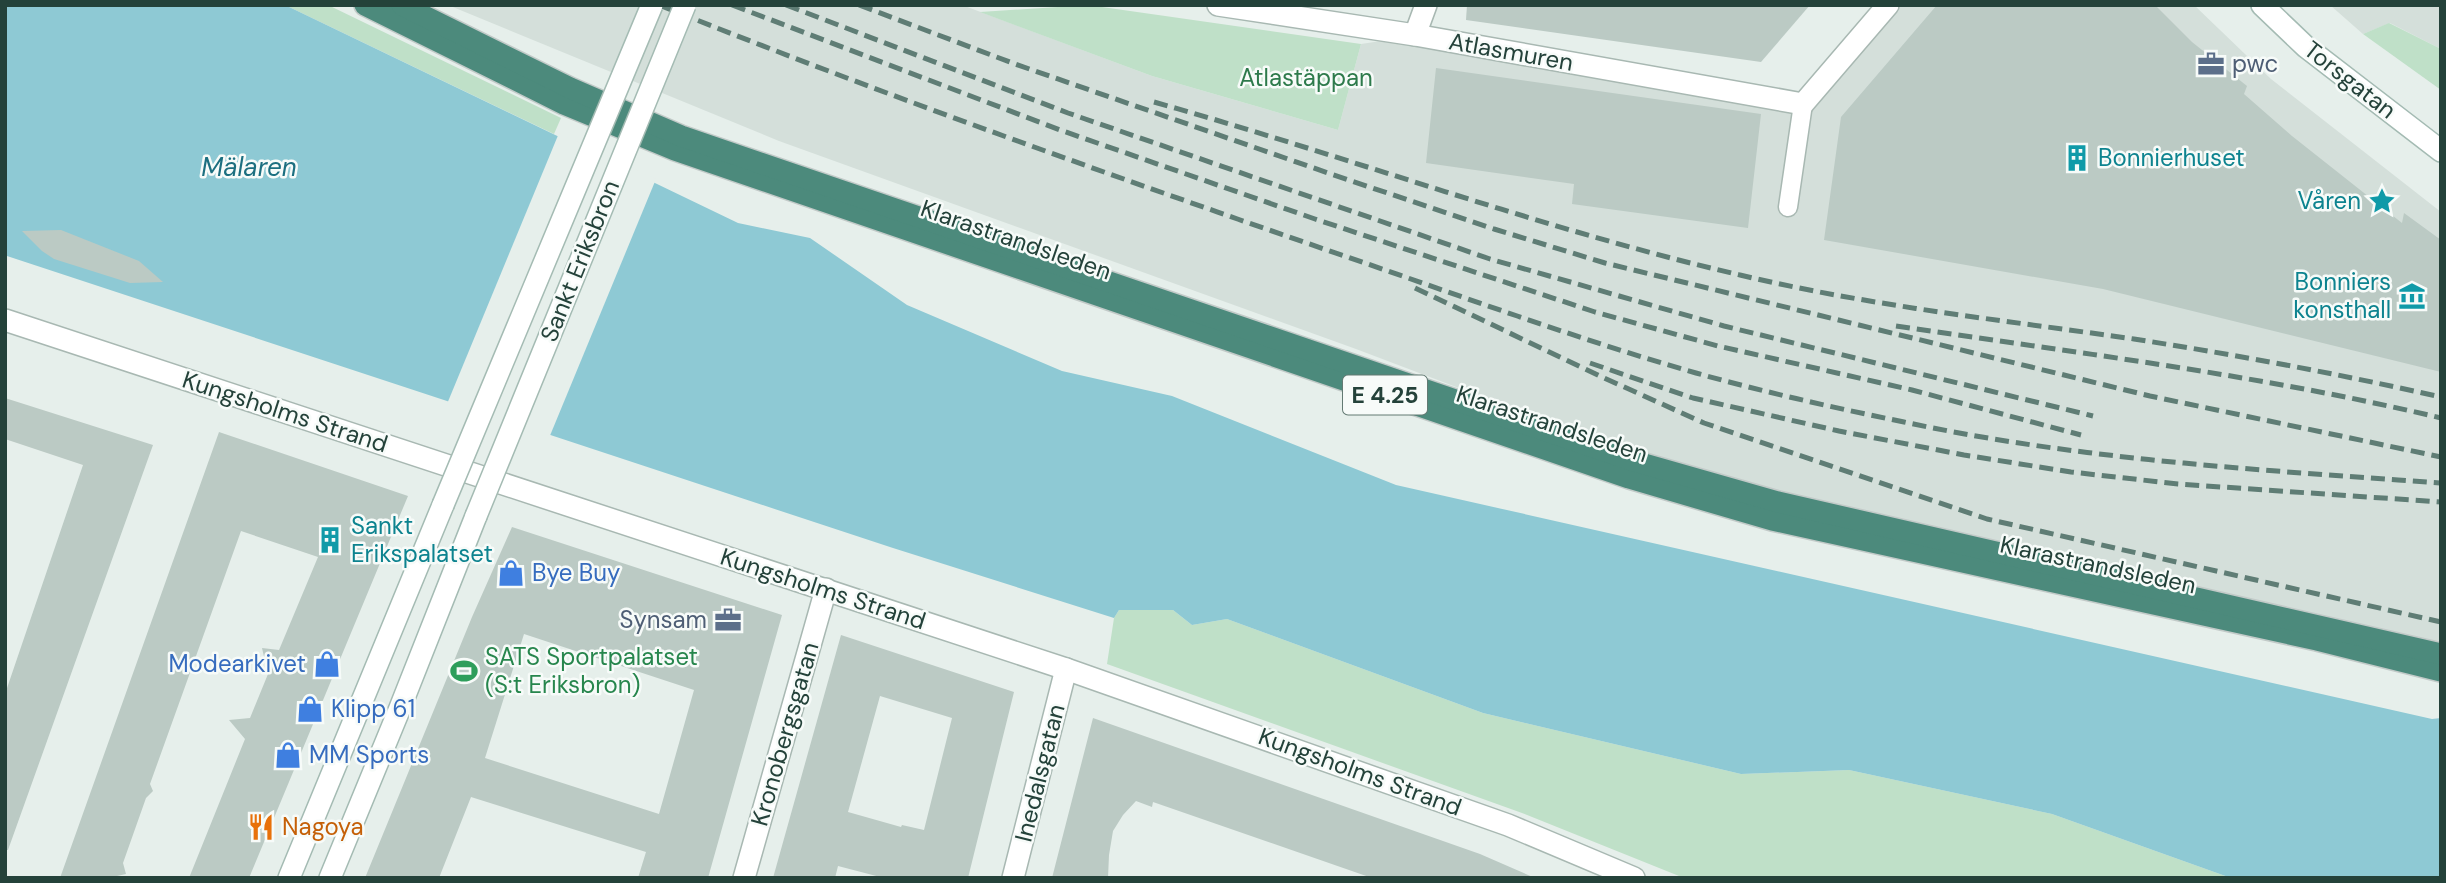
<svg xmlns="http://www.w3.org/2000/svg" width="2446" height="883" font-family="'DM Sans',sans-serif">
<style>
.built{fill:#d4dfda}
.green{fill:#bfe0c8}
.water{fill:#8ec9d4}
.pier{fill:#e6efeb}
.building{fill:#bbcac4;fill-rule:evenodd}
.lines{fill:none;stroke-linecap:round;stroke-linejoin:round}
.service-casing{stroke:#a8b8b2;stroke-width:21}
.minor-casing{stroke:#a8b8b2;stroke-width:24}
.secondary-casing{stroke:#a4bbb3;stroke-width:24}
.trunk-casing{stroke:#c2cac8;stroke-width:24}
.service{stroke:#fff;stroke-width:18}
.minor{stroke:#fff;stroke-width:21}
.secondary{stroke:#fff;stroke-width:21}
.trunk{stroke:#4c8a7c;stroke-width:21}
.rail{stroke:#5f7d75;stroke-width:5;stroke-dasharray:14 7;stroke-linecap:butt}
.secondary-bridge-casing{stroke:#a4bbb3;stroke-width:24;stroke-linecap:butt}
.secondary-bridge{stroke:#fff;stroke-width:21}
.labels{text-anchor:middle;stroke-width:5;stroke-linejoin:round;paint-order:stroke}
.shield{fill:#f7fbf9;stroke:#637a73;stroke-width:2}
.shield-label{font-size:23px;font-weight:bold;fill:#24423a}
.street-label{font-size:24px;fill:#24423a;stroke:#f7fbf9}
.service-label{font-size:24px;fill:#4e5e75;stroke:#f7fbf9;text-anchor:start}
.park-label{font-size:24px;fill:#2d7a4b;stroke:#f7fbf9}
.culture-label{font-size:24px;fill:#0d838f;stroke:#f7fbf9;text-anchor:start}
.shop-label{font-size:24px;fill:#366cbe;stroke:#f7fbf9;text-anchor:start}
.leisure-label{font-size:24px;fill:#27864d;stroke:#f7fbf9;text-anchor:start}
.food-label{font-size:24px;fill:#c56008;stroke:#f7fbf9;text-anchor:start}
.water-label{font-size:26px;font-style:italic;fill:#1c6f80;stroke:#f7fbf9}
</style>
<rect width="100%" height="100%" fill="#e6efeb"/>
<!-- built -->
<g class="built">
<path d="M448,5H962L1152,76L1338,130L1361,44L1414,36L1798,105L1884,5H2194L2271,79L2441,212V643L1804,500L1680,466L1535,417L1356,349L779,141Z"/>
<path d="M2330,5H2441V49L2390,23L2363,34Z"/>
</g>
<!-- green -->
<g class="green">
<path d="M285,5H328L561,118L554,134Z"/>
<path d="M1088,5L1361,44L1338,130L1152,76L980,12Z"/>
<path d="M2389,23L2441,49V90L2363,34Z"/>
<path d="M1119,610H1173L1192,625L1227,619L1483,713L1741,774L1849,770L2052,814L2231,878H1684L1522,813L1107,664L1114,618Z"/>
</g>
<!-- water -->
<path class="water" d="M5,5H285L738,223L810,238L907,305L1062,371L1172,396L1396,485L2432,719L2441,718V878H2231L2052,814L1849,770L1741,774L1483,713L1227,619L1192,625L1173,610H1119L1114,618L893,548L7,256L5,258Z"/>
<!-- pier -->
<path class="pier" d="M559,133L656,179L549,438L447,404Z"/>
<!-- building -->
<g class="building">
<path d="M1467,5H1810L1761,62L1466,20Z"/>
<path d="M1937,5H2155L2192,42L2247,86L2244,94L2292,136L2402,223L2404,213L2441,240V372L2103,289L1824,240L1841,117Z"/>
<path d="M1436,68L1761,114L1748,228L1572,204L1574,184L1426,163Z"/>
<path d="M61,230L139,261L163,282L130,283L54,259L42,251L22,231Z"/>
<path d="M5,398L153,445L8,850H5V694L83,465L5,439Z"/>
<path d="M219,432L408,496L249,878H189L245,739L229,720L250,718L268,674L262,648L279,650L318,557L241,531L150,784L153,791L146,798L123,863L126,874L108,878H60Z"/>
<path d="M512,527L782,615L708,878H638L646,852L471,797L439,878H365L472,617ZM524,634L694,690L659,814L485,758Z"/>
<path d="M841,635L1014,692L968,878H884L838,866L835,878H773ZM880,696L952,718L924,830L902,825L901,827L848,812Z"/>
<path d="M1093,718L1480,854L1535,878H1372L1153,802L1152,807L1136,801L1123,815L1113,831L1109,855L1108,878H1052Z"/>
</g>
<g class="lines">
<defs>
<path id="service" d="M1788,207L1803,104"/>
<g id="minor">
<path d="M1218,5L1415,35L1803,104L1888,5"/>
<path d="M1415,35L1426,5"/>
<path d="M5,320L1066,669L1508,825L1634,878"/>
<path d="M744,878L826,589"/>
<path d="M1013,878L1066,669"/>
</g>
<g id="secondary">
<path d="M2262,5L2306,47L2441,151"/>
<path d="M289,878L443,505"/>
<path d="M330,878L400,708L476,516"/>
</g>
<g id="trunk">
<path d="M365,5L564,104L675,150L1629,478L1772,520L2317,640L2441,671"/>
<path d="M402,5L570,88L681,136L1634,461L1778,502L2441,654"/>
</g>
</defs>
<!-- service casing -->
<use href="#service" class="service-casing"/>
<!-- minor casing -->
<use href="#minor" class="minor-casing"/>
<!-- secondary casing -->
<use href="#secondary" class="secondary-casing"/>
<!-- trunk casing -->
<use href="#trunk" class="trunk-casing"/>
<!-- service -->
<use href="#service" class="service"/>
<!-- minor -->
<use href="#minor" class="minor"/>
<!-- secondary -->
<use href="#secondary" class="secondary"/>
<!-- trunk -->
<use href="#trunk" class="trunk"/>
<!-- rail -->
<g class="rail">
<path d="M659,5C879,93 1101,172 1324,249C1448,291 1570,337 1696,373C1764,392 1835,408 1904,422C2081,460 2261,470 2441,483"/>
<path d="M732,5L1060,130L1315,219L1595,312L1718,346L1912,390L2081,435"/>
<path d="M786,5L1068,113L1490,259L1724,326L2093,416"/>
<path d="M859,5L1015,64L1331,174L1494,229L1605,263L2150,396L2441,457"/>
<path d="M1154,102C1350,157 1541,229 1740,275C1870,306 2002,320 2134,339C2237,355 2339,374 2441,397"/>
<path d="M1415,288L1602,377L1704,423L1987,519L2441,622"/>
<path d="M1896,326C2078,353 2261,375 2441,418"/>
<path d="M1590,363L1693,398L1839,431L1964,455L2071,472L2178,484L2441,502"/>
<path d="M447,504L645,5"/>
<path d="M473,514L690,5"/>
</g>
<defs>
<g id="secondary-bridge">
<path d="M443,505L652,5"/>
<path d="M476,516L685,5"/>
</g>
</defs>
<!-- secondary-bridge casing -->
<use href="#secondary-bridge" class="secondary-bridge-casing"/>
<!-- secondary-bridge -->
<use href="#secondary-bridge" class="secondary-bridge"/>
</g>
<!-- icons -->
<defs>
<symbol id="office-bare" viewBox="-9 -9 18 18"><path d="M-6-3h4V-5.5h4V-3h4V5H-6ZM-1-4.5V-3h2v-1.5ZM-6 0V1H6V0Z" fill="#5c6f8a" stroke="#f7fbf9" stroke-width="2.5" paint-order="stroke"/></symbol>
<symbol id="building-bare" viewBox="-9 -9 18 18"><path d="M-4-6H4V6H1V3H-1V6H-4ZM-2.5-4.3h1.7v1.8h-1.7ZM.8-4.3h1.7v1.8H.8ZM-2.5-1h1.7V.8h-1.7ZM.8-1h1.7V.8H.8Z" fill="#0f9aa8" stroke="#f7fbf9" stroke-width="2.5" paint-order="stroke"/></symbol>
<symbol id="sight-bare" viewBox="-9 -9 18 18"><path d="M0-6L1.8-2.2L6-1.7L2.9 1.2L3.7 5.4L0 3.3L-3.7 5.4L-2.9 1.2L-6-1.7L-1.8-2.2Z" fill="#0f9aa8" stroke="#f7fbf9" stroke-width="2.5" paint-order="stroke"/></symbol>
<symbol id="museum-bare" viewBox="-9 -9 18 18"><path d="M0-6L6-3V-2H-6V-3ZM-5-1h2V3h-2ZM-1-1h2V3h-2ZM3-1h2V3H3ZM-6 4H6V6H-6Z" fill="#0f9aa8" stroke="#f7fbf9" stroke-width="2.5" paint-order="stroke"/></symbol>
<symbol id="shop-bare" viewBox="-9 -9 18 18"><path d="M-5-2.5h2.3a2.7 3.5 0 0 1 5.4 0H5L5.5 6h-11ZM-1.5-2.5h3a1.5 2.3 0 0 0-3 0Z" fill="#3f7fe0" stroke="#f7fbf9" stroke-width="2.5" paint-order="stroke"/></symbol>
<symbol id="stadium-bare" viewBox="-9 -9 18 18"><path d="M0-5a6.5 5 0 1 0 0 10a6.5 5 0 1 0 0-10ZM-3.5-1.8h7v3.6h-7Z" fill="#2e9e5b" stroke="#f7fbf9" stroke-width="2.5" paint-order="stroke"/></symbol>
<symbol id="restaurant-bare" viewBox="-9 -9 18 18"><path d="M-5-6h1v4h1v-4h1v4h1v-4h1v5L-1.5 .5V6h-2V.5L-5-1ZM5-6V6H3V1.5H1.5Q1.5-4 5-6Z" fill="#e8710a" stroke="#f7fbf9" stroke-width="2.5" paint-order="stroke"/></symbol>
</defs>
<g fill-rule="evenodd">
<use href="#office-bare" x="2192" y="45" width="38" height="38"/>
<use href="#building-bare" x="2058" y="139" width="38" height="38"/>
<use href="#sight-bare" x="2363" y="182" width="38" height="38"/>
<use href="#museum-bare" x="2393" y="277" width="38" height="38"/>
<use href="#building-bare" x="311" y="521" width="38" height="38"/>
<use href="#shop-bare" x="492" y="554" width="38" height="38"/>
<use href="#office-bare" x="709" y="601" width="38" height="38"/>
<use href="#shop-bare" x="308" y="645" width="38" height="38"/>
<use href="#stadium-bare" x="445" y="652" width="38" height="38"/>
<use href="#shop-bare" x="291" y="690" width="38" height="38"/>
<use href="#shop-bare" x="269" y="736" width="38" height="38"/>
<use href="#restaurant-bare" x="242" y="808" width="38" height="38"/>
</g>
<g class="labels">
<!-- shield labels -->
<rect class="shield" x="1343" y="375.5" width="84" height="39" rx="5"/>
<g class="shield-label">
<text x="1385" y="403">E 4.25</text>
</g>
<!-- street labels -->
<g class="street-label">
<text transform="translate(1511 52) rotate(10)" y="8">Atlasmuren</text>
<text transform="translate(2350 80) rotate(38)" y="8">Torsgatan</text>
<text transform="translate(1016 240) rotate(19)" y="8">Klarastrandsleden</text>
<text transform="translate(580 261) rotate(-68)" y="8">Sankt Eriksbron</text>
<text transform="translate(285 412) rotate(18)" y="8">Kungsholms Strand</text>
<text transform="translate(1552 424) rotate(18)" y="8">Klarastrandsleden</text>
<text transform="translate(2098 565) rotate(12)" y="8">Klarastrandsleden</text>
<text transform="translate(823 589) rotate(18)" y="8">Kungsholms Strand</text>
<text transform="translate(785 734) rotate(-74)" y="8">Kronobergsgatan</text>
<text transform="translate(1360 772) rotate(20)" y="8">Kungsholms Strand</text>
<text transform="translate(1040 773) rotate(-76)" y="8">Inedalsgatan</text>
</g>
<!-- service labels -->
<g class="service-label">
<text x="2232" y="72">pwc</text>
<text x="707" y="628" text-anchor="end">Synsam</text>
</g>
<!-- park labels -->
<g class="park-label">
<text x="1306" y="86">Atlastäppan</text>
</g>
<!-- culture labels -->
<g class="culture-label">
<text x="2098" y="166">Bonnierhuset</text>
<text x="2361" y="209" text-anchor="end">Våren</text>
<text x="2391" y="290" text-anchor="end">Bonniers<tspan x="2391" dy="28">konsthall</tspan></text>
<text x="351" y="534">Sankt<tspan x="351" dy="28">Erikspalatset</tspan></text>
</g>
<!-- shop labels -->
<g class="shop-label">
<text x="532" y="581">Bye Buy</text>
<text x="306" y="672" text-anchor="end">Modearkivet</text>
<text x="331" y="717">Klipp 61</text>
<text x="309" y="763">MM Sports</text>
</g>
<!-- leisure labels -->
<g class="leisure-label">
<text x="485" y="665">SATS Sportpalatset<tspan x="485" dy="28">(S:t Eriksbron)</tspan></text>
</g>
<!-- food labels -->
<g class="food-label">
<text x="282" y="835">Nagoya</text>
</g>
<!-- water labels -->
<g class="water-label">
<text x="249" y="176">Mälaren</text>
</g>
</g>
<!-- border -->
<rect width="2446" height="883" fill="none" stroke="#24423a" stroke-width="14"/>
</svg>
